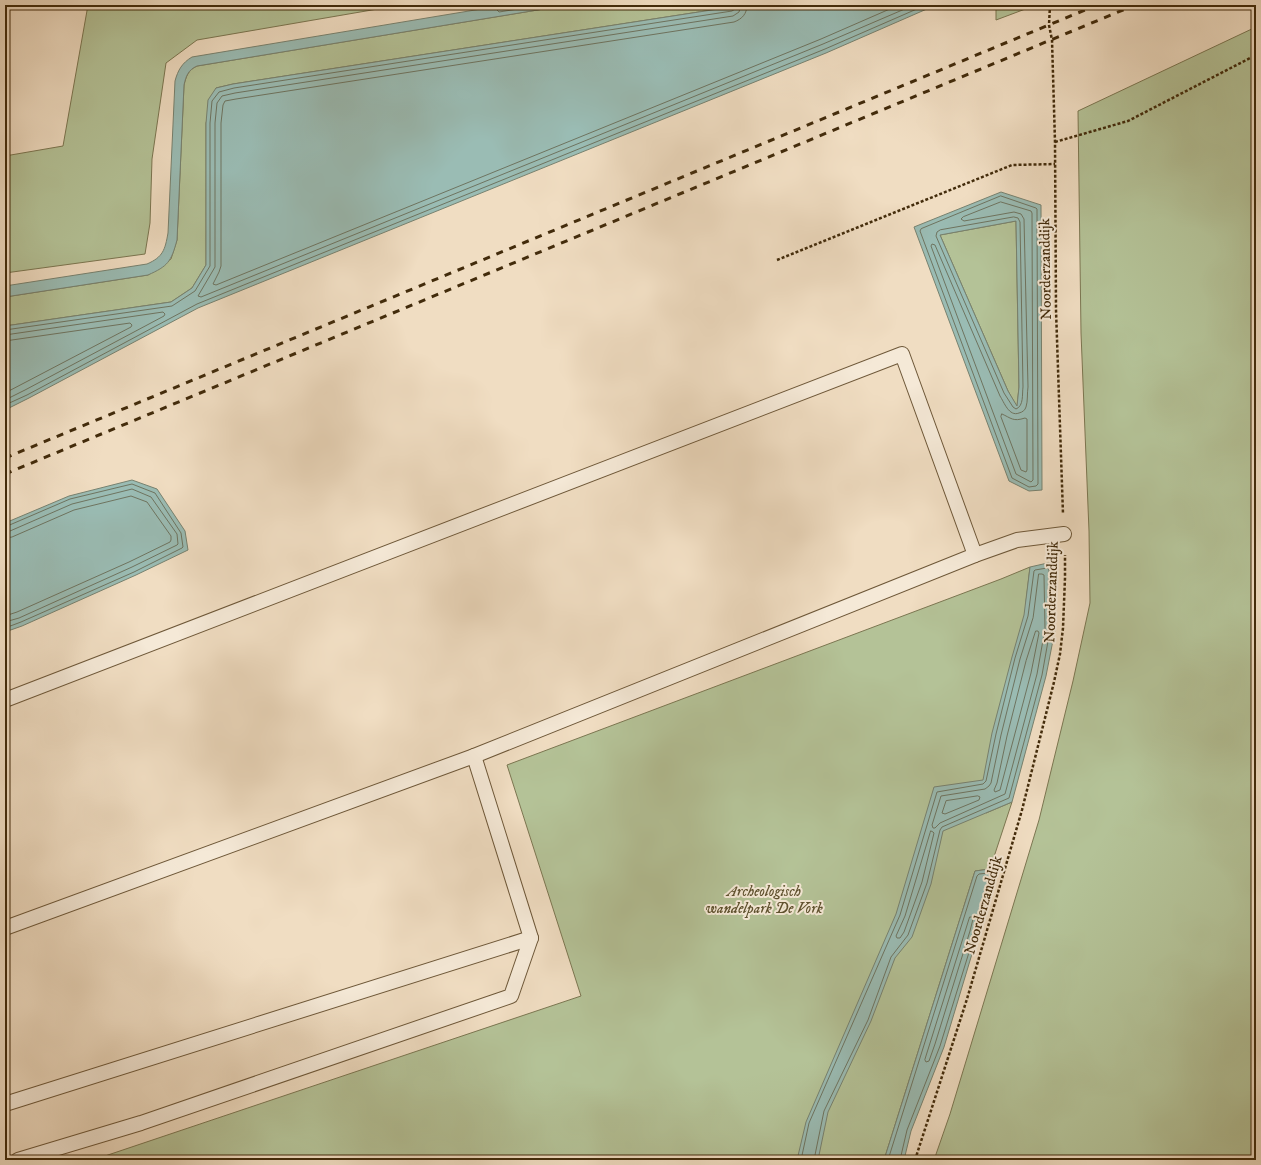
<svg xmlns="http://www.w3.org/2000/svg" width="1261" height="1165" font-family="'IM FELL DW Pica',serif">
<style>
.green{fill:#b4c297;stroke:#7b7651}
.water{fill:#9abcb4;stroke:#778270;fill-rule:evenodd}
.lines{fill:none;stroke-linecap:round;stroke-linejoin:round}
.shore{stroke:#6e7460;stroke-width:1}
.service-casing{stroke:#6e5839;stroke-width:16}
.path{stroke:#422b0b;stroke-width:2.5;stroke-dasharray:3 2;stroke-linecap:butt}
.service{stroke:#f5e9d7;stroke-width:14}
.rail{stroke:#422b0b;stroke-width:3;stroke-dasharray:7 7;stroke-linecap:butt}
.labels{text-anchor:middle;stroke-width:4;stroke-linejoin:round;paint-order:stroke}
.street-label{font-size:15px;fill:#422b0b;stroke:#f5e9d7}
.park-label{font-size:15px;font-style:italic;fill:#5e512e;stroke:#f5e9d7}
</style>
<rect width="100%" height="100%" fill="#f0ddc2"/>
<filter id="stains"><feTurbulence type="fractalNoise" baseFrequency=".005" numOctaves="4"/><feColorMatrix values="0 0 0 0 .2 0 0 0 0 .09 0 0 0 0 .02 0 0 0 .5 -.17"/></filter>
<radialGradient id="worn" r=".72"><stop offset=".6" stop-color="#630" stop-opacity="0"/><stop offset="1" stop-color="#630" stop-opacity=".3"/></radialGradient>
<!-- green -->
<g class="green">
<path d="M88,5H401L197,40L166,63L152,159L150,223L145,254L5,273V156L63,146Z"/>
<path d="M568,5H744L233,84L216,88L206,123V265L192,288L171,302L5,326V297L148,275L171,259L177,240L184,85C186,77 188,70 197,66Z"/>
<path d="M996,5H1036L996,20Z"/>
<path d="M1256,27V1160H934L950,1114L1039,820L1073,681L1090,603L1089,531L1081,333L1078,111Z"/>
<path d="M1016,221L1019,387L1017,407L1008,391L940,235Z"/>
<path d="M1030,567L1026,602L1038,598L986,813L1012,802L990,869L975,871L884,1160H93L581,996L507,765L1001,579Z"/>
</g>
<!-- water -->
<g class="water">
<path d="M505,5H568L197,66C188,70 186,76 184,85L177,240C171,262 168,266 148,275L5,297V286L147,264C163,257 165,250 168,233L175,81C178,70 182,63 192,57Z"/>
<path d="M744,5H936L826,53L198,308L29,398L5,410V326L171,302L192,288L206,265V123L208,100L216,88L233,84Z"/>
<path d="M1001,192L1041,205L1042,490L1029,491L1009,481L914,227ZM1016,221L1019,387L1017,406L1008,391L940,235Z"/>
<path d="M132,480L157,489L185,531L188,550L136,575L22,626L5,632V523L69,496Z"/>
<path d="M1052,562L1055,630L1046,676L1012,802L943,831L931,884L912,937L895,958L871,1021L828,1112L818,1160H797L806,1122L896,914L934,787L983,780L992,733L1012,657L1024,615L1030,567Z"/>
<path d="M990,869L996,873L978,934L944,1047L911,1131L904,1160H884L975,871Z"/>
</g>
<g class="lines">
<!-- shore -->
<g class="shore">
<path d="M498,5L497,10L499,12L543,5"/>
<path d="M741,5L739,12L733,16L235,93L222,96L217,103L215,123V267L198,296L201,297L823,44L914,5"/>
<path d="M747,5C747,14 742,19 734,22L236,99L225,101L223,105L221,123V266L219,272L213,284L216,285L821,39L899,5"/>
<path d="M1001,196L1036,208L1037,209L1038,484L1036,486L1029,487L1012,478L920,231L921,229Z"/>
<path d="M1001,202L1031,211L1032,213L1033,480L1031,482L1016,474L931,246L932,244L935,245L1000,396C1004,402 1009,417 1019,413C1023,412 1025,410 1026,407C1028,401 1027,393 1028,387L1024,219L1021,214L1014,212L964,221L961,219L963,217Z"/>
<path d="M1014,217L1018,218L1020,222L1023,387C1022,394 1024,406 1016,409L1013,407L1004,393L936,236L937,232L940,230Z"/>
<path d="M5,330L172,306L195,291L210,266V123L212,101L219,92L234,88L732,11L735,9L736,5"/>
<path d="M5,335L163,312L165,314L164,316L25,390L5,400"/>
<path d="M5,341L130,323L132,325L131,327L5,393"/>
<path d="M5,405L27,395L197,304L825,49L926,5"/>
<path d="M1002,414C1011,418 1013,422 1025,418L1027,419V470L1026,472L1021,470L1001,417Z"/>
<path d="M5,527L70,499L132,484L155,493L181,533L183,547L182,548L134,572L21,622L5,628"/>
<path d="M5,532L10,531L72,504L132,489L151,497L177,534L178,544L177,545L132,567L19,618L5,622"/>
<path d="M5,538L12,537L74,510L131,496L147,502L171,536V540L170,542L129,562L17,612L5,616"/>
<path d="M1039,574H1042L1044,575L1045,629L1037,674L1005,794L940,823L935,828H933L932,825L941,796L985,789L989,786L991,783L1001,735L1020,659L1033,618Z"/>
<path d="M1036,631H1038L1039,633L1031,673L1000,790L995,792L994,790L997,783L1007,736L1026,661Z"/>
<path d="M978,796L980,797L979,800L945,814L942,813L946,801Z"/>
<path d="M931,831L933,832L934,833L922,882L904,932L900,938H897L896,936L905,916L930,833Z"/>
<path d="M970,917H972L973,919L970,931L935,1044L929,1061L926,1062L925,1060Z"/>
<path d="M801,1160L809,1123L900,915L937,792L983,784L986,781L996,734L1015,658L1028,616L1034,571L1035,570L1047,568L1049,570L1050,630L1042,675L1009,798L942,827L940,830L927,883L908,935L891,957L868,1020L824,1111L814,1160"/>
<path d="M888,1160L977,876L979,874L989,873L991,876L975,933L940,1046L907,1130L900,1160"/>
</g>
<defs>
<g id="service">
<path d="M5,700L902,354L975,555"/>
<path d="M5,928L474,756L975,555L1017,540L1064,534"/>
<path d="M5,1104L531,938"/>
<path d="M18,1160L141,1123L511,996L531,938L474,756"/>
</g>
</defs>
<!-- service casing -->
<use href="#service" class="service-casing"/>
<!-- path -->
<g class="path">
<path d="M1050,5L1049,25L1052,40L1055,142L1056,310L1063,514"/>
<path d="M1055,142L1128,121L1256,55"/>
<path d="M777,260L1012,165L1055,164"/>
<path d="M915,1160L967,999L1022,810L1054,682L1060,654L1063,628L1065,578V555"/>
</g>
<!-- service -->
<use href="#service" class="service"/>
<!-- rail -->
<g class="rail">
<path d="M5,458L1097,5"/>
<path d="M5,474L1135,5"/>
</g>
</g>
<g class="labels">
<!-- street labels -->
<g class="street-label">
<text transform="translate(1045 269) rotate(-91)" y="5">Noorderzanddijk</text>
<text transform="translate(1051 592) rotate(-88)" y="5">Noorderzanddijk</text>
<text transform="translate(983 905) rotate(-74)" y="5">Noorderzanddijk</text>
</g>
<!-- park labels -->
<g class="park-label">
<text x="764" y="896">Archeologisch<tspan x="764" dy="17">wandelpark De Vork</tspan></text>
</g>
</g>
<!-- margin -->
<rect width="1261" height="1165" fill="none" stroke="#f0ddc2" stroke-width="20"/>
<rect x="6" y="6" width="1249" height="1153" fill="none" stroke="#422b0b" stroke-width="2"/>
<rect x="10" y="10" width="1241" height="1145" fill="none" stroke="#422b0b"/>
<rect width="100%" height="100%" filter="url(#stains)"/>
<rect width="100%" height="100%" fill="url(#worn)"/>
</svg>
